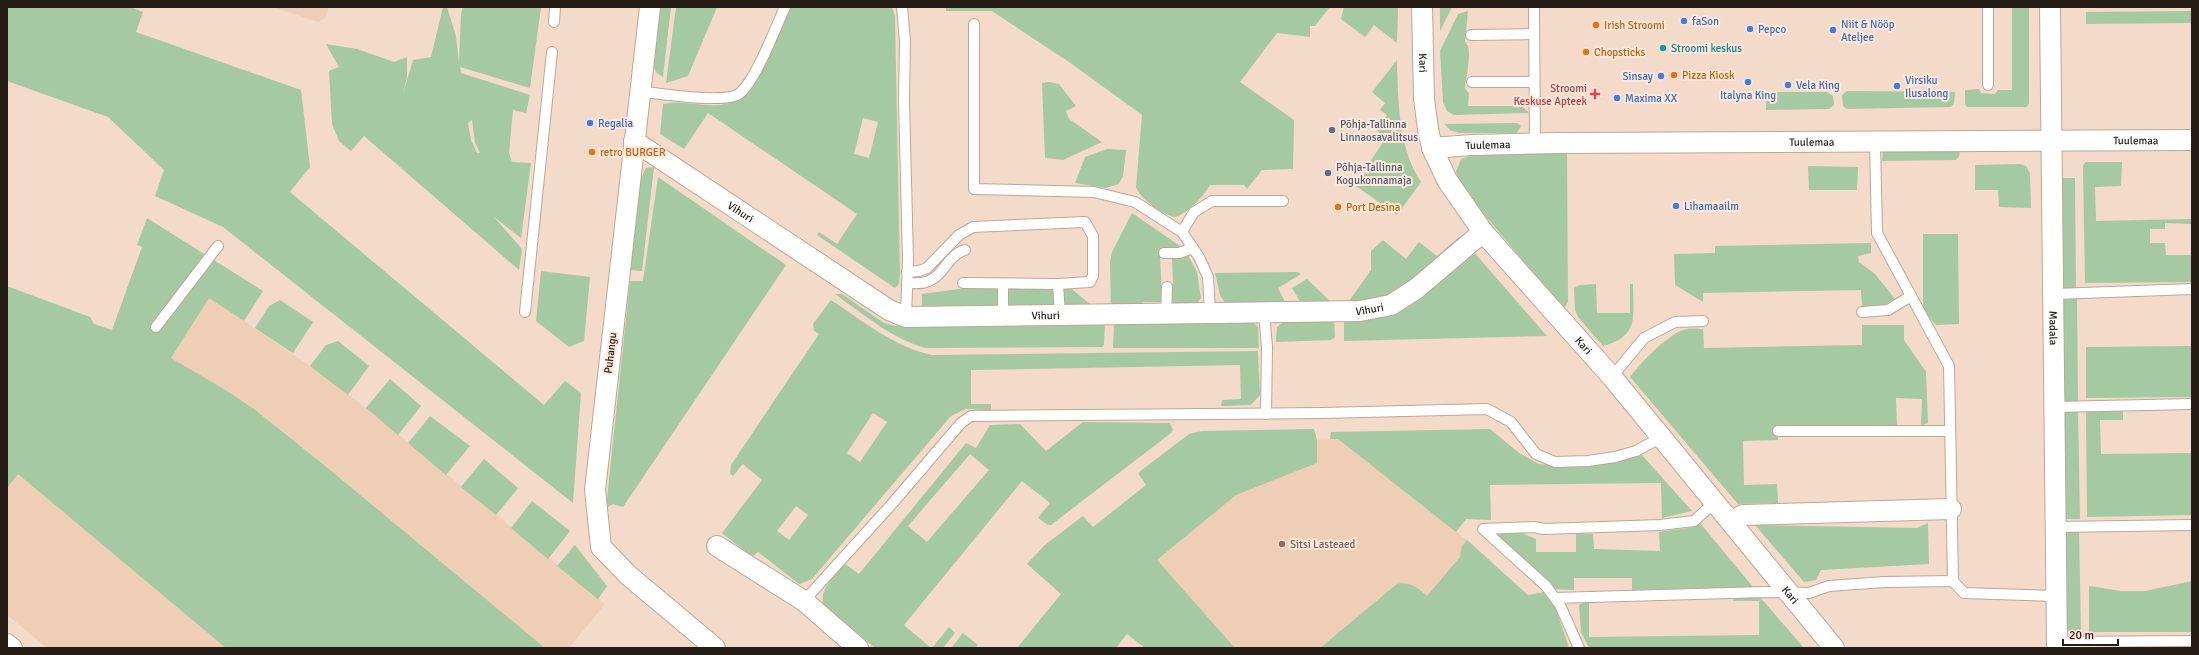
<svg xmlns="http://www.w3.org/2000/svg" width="2199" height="655" font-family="Signika,sans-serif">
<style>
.built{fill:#efceb8}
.green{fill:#a5c9a0;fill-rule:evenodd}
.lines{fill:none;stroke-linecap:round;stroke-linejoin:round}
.service-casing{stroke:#bea695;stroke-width:12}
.minor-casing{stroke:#bea695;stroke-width:22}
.service{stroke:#fff;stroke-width:10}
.minor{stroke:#fff;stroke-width:20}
.shop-dot{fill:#3f7fe0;stroke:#fee8db;stroke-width:1.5}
.food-dot{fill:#e8710a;stroke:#fee8db;stroke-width:1.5}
.culture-dot{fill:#0f9aa8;stroke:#fee8db;stroke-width:1.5}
.health-dot{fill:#e0444e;stroke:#fee8db;stroke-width:1.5}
.service-dot{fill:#5c6f8a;stroke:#fee8db;stroke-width:1.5}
.education-dot{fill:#8d6e63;stroke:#fee8db;stroke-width:1.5}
.labels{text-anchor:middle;stroke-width:4;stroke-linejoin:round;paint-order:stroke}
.shop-label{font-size:11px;fill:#366cbe;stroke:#fee8db;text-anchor:start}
.food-label{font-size:11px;fill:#c56008;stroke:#fee8db;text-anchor:start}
.culture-label{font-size:11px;fill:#0d838f;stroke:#fee8db;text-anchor:start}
.street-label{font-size:11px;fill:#261d17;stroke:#fee8db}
.health-label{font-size:11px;fill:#be3a42;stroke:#fee8db;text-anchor:end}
.service-label{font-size:11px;fill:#4e5e75;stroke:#fee8db;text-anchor:start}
.education-label{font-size:11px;fill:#785e54;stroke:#fee8db;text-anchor:start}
</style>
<rect width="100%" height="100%" fill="#f4dac9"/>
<!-- built -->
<g class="built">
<path d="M273,7H329L325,18L318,22Z"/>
<path d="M194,293L209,298L240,318L310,366L370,411L605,604L569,648H545L324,465L254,409L224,389L171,358Z"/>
<path d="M1338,439L1477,548L1395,648H1145L1054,573L1228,443Z"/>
<path d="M29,455L264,648H47L7,615V483Z"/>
</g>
<!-- green -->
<g class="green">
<path d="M7,7H130L143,12L136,32L301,90L310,167L290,192L544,405L565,381L581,393L573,503L223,227L155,196L164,170L108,117L7,81Z"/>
<path d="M443,7H447L456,36L459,63L461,14L463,7H541L530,88L460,67L461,73L530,95L526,113L513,110L509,153L512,162L531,163L521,238L494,217L522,249L519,270L364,136L351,151L339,141L332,124L329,71L339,67L326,44L357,49L394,62L407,57V77L403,94L413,60L431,57ZM472,120L475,143L480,153H477L471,140L468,123Z"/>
<path d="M660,7H671L663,77L657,73L653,66Z"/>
<path d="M676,7H717L688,76L666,83Z"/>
<path d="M789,7H892L895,16L900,275L899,284L895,288L817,235L819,232L837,244L857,214L708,113L684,149L660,134L663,104C693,98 716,115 743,96ZM863,118L878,122L869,158L854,154Z"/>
<path d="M946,7H1330L1315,26H1310V37L1277,33L1240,82L1294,120L1293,169L1262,170L1247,189L1244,185H1210C1203,197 1190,211 1176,217C1164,216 1140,199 1136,187L1142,115L1072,64L992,11H946Z"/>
<path d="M1344,7H1398L1397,43L1374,25L1365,37L1341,19Z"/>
<path d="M1440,7H1452L1440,31Z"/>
<path d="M2012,7H2029V103L2027,107H1967L1965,104V90L1979,89L1981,93L1995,94L1998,90H2012Z"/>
<path d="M1468,11L1465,42C1474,48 1465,79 1465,89L1469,93L1468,106H1522L1529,113L1454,115L1447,111L1443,102L1440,51L1458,14Z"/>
<path d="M2192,11V23L2086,24V12Z"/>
<path d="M1397,60C1398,99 1398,148 1421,182L1397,215L1356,186L1365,173L1368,174L1374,165L1370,162L1385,139L1377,130L1387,115L1380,110L1385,103L1372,92Z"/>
<path d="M1049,82L1059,84L1076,106L1066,111L1069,119L1102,142L1063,160L1045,158L1042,83Z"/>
<path d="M1847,91L1955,92L1954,103L1951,107L1847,109L1843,106L1842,95Z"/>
<path d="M1766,92H1827L1833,96L1834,105L1829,109L1766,110Z"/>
<path d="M1517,123L1521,126L1517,133H1459L1450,130L1444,124Z"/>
<path d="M1107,149L1126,150L1123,176L1119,184L1106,188L1075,183L1085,157Z"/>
<path d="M1960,151L1959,156L1956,160L1882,161L1883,152Z"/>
<path d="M1567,153L1568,302L1564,309L1460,186L1456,171L1461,159L1475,154Z"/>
<path d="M2086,162H2122L2121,186L2095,187L2096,221L2192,219V224L2165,223V229H2150V243H2165L2166,255H2192V282L2085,283L2083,165Z"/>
<path d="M2020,164L2026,166L2030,173L2031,208L1999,207L1998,190H1975V165Z"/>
<path d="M1808,166L1858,167L1857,190H1809Z"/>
<path d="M654,167L642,271L630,270L641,178L646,168Z"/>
<path d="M658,177L786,265L623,507L613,504L606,508L630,281H643Z"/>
<path d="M2060,178H2075L2076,288H2061Z"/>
<path d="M1132,213L1183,248L1160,253L1162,302H1143L1130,309H1111L1110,262L1112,252Z"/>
<path d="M147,218L263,291L244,321L209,298L171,358L224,389L254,409L324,465L545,648H226L18,474L7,488V286L90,317L94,324L112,330L142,247L137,245Z"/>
<path d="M1923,234H1958L1959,324L1936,325L1923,310Z"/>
<path d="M1459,237L1462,240L1400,290L1380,301L1347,304L1371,270V251L1383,240L1406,259L1419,242L1437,256Z"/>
<path d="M1871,243V253L1858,256L1859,262L1875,274L1895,299L1880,307L1862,306L1861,290L1703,293V302L1675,285L1674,254L1715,253V246Z"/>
<path d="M1472,250L1547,336L1344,341V318L1378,316Z"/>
<path d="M1188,255L1197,272L1201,298L1195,306L1185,308L1170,302V284H1173L1172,257Z"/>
<path d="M541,271L590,277L584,341L569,347L536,321Z"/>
<path d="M1298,272L1301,274L1278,288L1286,304H1226L1220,295L1215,273Z"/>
<path d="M1307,279L1332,303H1301L1292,288Z"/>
<path d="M1596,284L1597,313H1630V284H1633C1633,316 1640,336 1603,346L1578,317L1575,310L1574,288L1580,285Z"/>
<path d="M1054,286L1055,305L1008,306V287Z"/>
<path d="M1063,286H1068L1091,305H1063Z"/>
<path d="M974,287H999L1000,306L922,307V294Z"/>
<path d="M835,294H842L884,323L895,326L1105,323L1104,345L1102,347L926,348C892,339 863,314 835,294Z"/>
<path d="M2061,297H2077L2078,402H2062Z"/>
<path d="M280,300L313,322L293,353L255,328L269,306Z"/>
<path d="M831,300C863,321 894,347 932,355L1258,351L1260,395L1251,405L1221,406L1222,400L1241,399L1240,365L971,370V404H991V410L966,409L951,416L812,579L799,584L758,552L752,557L722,533L762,480L743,464L733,476L730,474L731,465L819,334L814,331L813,324ZM873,413L887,422L860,462L847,453ZM796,506L808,515L789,540L777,531Z"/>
<path d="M1334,319L1335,337L1331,340L1276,342L1277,327L1286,320Z"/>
<path d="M1253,322L1258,327L1259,348H1113L1114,324Z"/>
<path d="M1862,325H1904V340L1926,372L1928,423L1921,426L1922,399L1896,398L1897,426H1778V440L1743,441L1744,485L1777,484L1778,503L1738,504L1630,377C1640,363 1670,332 1687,329C1692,328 1698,329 1703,329L1704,348L1862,345Z"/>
<path d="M338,341L369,366L348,395L310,366L326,345Z"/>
<path d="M2192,346V397L2086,398V347Z"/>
<path d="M390,379L421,406L398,435L366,408Z"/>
<path d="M2062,411H2078L2080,519H2064Z"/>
<path d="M2086,411H2123V420H2100L2101,454L2192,453V515L2087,517Z"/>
<path d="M430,416L470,446L446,475L408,443Z"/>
<path d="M1083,422L1170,423L1173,430L1171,433L1051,525H1048L1038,518L1050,503L1022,481L904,625L931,648H875L823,605C820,587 835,576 845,564L859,574L966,443L976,448L990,425L1020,424L1046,451ZM970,454L989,470L927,542L908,526Z"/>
<path d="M1314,429L1317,440V463L1236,495L1157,560L1235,648H1145L1127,634L1116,648H1017L1061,594L1027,564L1045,545L1083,516L1093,527L1146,485L1138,473L1189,434L1202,431Z"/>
<path d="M1490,429L1519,453L1539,464L1587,467L1641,454L1692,511L1662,518L1661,483L1490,485L1491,520L1466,519L1456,532L1338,439H1330L1331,432Z"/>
<path d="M484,459L518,488L496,515L461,487Z"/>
<path d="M532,501L570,531L548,559L511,528Z"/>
<path d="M1700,523L1753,587L1632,590V578H1574V590L1554,589L1499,536L1500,533H1522L1536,539V552H1576V534H1593L1594,549L1660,551L1659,532L1694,527Z"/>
<path d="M1928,523L1929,564L1821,570L1816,580L1804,582L1755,525L1917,528Z"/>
<path d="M2064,530H2079L2081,632H2070L2065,628Z"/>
<path d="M1467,540L1528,595L1544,592L1555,606L1569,648H1320L1397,584C1411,582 1417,587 1427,596L1460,557L1462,546Z"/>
<path d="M575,545L607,586L598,599L557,566Z"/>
<path d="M2192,581V632H2089V586L2121,591H2145Z"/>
<path d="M1733,596H1759L1804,648H1589L1581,632L1579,605L1584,602L1589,603V637L1759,635V601H1733Z"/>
<path d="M949,627L955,633L943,648H932Z"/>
<path d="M963,633L978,645L975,648H951Z"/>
</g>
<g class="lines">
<defs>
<g id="service">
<path d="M902,7L905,41L904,100L908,260L906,317"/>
<path d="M1534,7L1535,144"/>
<path d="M554,22L555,7"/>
<path d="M974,24V189L1094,192L1135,202L1182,232L1199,257L1208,277L1210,311"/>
<path d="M1471,35L1534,34"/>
<path d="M1472,82H1534"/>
<path d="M1988,85V7"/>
<path d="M640,91C660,94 720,103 737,95C754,86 776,26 785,7"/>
<path d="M1875,142L1877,233L1949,366L1953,581"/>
<path d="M1182,232L1194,212L1212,201H1283"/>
<path d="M1164,253H1179L1193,248"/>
<path d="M907,272L919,271L927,268L959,235L973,227L1085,222L1093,236V276L1090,282L1058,284L963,283"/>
<path d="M907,283C913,283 920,284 926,282C944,277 947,255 965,250"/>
<path d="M1003,284V317"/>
<path d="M1058,284L1060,316"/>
<path d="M2055,294L2192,289"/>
<path d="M525,312L552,52"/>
<path d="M1862,312L1888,310L1911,296"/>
<path d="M1264,313L1267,347L1266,414"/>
<path d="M1166,314L1167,287"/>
<path d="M156,327L218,246"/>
<path d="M1612,377L1644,338L1675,322L1703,321"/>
<path d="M2056,407L2192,404"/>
<path d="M1778,431H1950"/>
<path d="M2057,527L2192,525"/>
<path d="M1555,598L1765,592L1809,593L1829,586L1884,582L1953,581L1964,593L2057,596"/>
<path d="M804,601L891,505L961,423L971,416L1322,413L1487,409L1511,422L1536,454L1555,462L1588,461L1615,457L1636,451L1662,437"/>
<path d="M2057,642L2192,641"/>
<path d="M1579,648L1560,605L1546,586L1483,529L1534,527L1544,529L1660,525L1694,521L1715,502"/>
</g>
<g id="minor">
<path d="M650,7L595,490L601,547L628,575L715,648"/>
<path id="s1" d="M1422,7L1424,99L1428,129L1432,148L1447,180L1483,232L1612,377L1834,648"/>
<path id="s2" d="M2050,7L2057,648"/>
<path id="s3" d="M634,141L889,310L906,317L1360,311L1391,305L1416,289L1483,232"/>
<path id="s4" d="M1432,148L1472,145L1558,143L2192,140"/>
<path d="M1731,522L1743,515L1951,509"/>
<path d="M717,546L804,601L858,648"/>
<path d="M7,644L12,648"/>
</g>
</defs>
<!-- service casing -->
<use href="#service" class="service-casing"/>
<!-- minor casing -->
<use href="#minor" class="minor-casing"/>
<!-- service -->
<use href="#service" class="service"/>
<!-- minor -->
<use href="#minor" class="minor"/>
</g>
<!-- markers -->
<g class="shop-dot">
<circle cx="1684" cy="21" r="4"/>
<circle cx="1750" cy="29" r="4"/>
<circle cx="1833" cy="30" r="4"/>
<circle cx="1661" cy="76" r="4"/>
<circle cx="1748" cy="82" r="4"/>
<circle cx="1788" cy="85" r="4"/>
<circle cx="1897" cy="86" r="4"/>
<circle cx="1617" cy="98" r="4"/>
<circle cx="590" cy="123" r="4"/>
<circle cx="1676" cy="206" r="4"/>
</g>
<g class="food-dot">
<circle cx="1596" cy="25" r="4"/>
<circle cx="1586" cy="52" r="4"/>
<circle cx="1674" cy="75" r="4"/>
<circle cx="592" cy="152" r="4"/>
<circle cx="1338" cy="207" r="4"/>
</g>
<circle class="culture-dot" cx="1663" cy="48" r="4"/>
<path class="health-dot" d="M1593 88h4v4h4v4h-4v4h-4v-4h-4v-4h4z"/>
<g class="service-dot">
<circle cx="1332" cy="130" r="4"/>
<circle cx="1328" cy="173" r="4"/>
</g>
<circle class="education-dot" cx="1282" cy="544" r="4"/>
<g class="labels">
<!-- shop labels -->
<g class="shop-label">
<text x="1692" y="25">faSon</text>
<text x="1841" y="28">Niit &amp; Nööp<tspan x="1841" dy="13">Ateljee</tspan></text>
<text x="1758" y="33">Pepco</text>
<text x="1653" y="80" text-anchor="end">Sinsay</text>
<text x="1905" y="84">Virsiku<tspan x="1905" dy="13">Ilusalong</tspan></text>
<text x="1796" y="89">Vela King</text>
<text x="1748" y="99" text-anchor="middle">Italyna King</text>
<text x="1625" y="102">Maxima XX</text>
<text x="598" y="127">Regalia</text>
<text x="1684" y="210">Lihamaailm</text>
</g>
<!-- food labels -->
<g class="food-label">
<text x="1604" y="29">Irish Stroomi</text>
<text x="1594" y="56">Chopsticks</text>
<text x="1682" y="79">Pizza Kiosk</text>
<text x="600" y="156">retro BURGER</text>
<text x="1346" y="211">Port Desina</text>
</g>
<!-- culture labels -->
<g class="culture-label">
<text x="1671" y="52">Stroomi keskus</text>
</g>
<!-- street labels -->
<g class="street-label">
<text dy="4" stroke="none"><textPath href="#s1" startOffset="56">Kari</textPath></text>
<text dy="4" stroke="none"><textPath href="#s4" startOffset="704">Tuulemaa</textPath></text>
<text dy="4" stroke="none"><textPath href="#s4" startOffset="380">Tuulemaa</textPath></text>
<text dy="4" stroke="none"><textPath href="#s4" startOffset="56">Tuulemaa</textPath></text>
<text dy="4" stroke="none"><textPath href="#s3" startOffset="128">Vihuri</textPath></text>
<text dy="4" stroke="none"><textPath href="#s3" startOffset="788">Vihuri</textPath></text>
<text dy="4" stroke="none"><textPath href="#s3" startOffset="464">Vihuri</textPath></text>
<text dy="4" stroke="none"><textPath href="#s2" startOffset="321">Madala</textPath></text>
<text dy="4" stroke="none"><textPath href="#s1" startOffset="392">Kari</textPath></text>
<text transform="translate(610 353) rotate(-83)" y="4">Puhangu</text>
<text dy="4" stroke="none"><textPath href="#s1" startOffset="716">Kari</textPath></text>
</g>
<!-- health labels -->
<g class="health-label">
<text x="1587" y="92">Stroomi<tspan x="1587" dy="13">Keskuse Apteek</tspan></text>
</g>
<!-- service labels -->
<g class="service-label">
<text x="1340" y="128">Põhja-Tallinna<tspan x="1340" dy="13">Linnaosavalitsus</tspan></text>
<text x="1336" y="171">Põhja-Tallinna<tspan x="1336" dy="13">Kogukonnamaja</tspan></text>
</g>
<!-- education labels -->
<g class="education-label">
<text x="1290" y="548">Sitsi Lasteaed</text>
</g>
</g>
<!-- border -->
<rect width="2199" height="655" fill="none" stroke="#261d17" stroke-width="16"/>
<!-- scale -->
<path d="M2063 639v6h55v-6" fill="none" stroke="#261d17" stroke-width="2"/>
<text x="2069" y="639" font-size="12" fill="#261d17" stroke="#fee8db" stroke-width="3" paint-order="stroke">20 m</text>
</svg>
